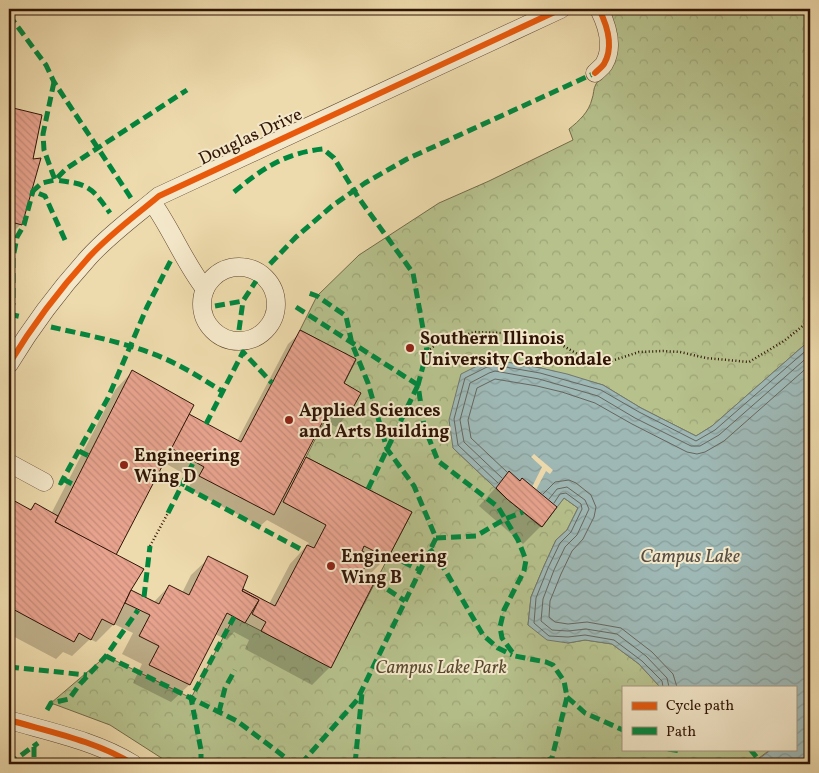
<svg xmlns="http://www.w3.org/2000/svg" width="819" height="773" font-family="Vollkorn,serif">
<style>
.forest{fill:url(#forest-crowns);stroke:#736b4a}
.water{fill:url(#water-waves);stroke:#72776f}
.pier{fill:#eedbad}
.shadow{fill:#0003;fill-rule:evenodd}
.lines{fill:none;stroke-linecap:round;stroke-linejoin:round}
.shore{stroke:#67665e;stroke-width:1}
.building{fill:url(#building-back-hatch);stroke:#301507}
.minor-casing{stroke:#604630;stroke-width:19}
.path{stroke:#301507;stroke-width:2.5;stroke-dasharray:1 2.5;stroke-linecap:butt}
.minor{stroke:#f4e8ca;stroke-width:18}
.quiet{stroke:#00873e;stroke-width:5;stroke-dasharray:10 5;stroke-linecap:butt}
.cycleway-casing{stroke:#f4e8ca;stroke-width:9}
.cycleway{stroke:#e8590c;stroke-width:6}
.poi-dot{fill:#8f2418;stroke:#f4e8ca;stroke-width:2}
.labels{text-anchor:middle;stroke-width:4;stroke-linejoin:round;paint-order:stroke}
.street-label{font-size:18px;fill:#301507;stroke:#f4e8ca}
.poi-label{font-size:18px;font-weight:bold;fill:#301507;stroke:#f4e8ca;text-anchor:start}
.park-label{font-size:18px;font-style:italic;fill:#58492f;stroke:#f4e8ca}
.water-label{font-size:19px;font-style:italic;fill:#564e44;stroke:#f4e8ca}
</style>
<defs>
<pattern id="forest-crowns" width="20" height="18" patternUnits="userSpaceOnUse" patternTransform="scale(1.25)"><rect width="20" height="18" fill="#b6c18c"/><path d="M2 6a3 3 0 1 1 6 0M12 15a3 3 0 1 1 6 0" fill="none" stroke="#9da577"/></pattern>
<pattern id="water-waves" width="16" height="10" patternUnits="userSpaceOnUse" patternTransform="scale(1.25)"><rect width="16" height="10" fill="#9eb8b5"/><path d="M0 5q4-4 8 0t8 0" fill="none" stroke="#889d9a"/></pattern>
<pattern id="building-back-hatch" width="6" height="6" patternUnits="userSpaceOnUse" patternTransform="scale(1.25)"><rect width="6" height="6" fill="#e7a38e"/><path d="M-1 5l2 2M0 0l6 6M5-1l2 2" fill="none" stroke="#c68b79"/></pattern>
</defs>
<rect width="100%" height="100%" fill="#eedbad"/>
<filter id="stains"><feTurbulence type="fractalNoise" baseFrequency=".004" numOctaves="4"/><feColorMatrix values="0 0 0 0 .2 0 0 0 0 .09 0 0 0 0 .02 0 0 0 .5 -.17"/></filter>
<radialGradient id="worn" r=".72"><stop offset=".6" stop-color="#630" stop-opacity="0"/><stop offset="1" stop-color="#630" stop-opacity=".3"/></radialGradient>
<!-- forest -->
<path class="forest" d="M608,9H810V340L712,426L696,436L641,408L603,385L541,368L494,360L453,448L507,499L541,527L564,498L578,508L567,530L556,540L544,566L531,597L528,625L568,643L585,640L612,644L639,664L660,687H623V749H771L751,764H167L163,759L110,725L51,703L106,656L191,698L234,617L331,667L412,512L306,457L356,360L300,330L317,296L359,255L439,203L489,181L573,140L569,129C579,121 589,112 592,99C594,94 593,89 596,84C598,80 604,77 607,73C623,52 618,31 608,9Z"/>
<!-- water -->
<path class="water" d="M810,340V764H752L772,749H795V687H660L639,664L612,644L585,640L568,643L547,640L528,625L531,597L544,566L556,540L567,530L578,508L564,498L542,527L507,499L453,448L449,420L461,374L485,362L494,360L541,368L567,374L603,385L641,408L696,436L712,426Z"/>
<!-- pier -->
<path class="pier" d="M534,454L553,470L550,474L546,471L536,490L532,487L542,467L531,457Z"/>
<!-- shadow -->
<g class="shadow">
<path d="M9,108L41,116L21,224L10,235L9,240Z"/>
<path d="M301,332L342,384L348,414L336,427L323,420L299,467L307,459L410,512L387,557L369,575L361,571L330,667L312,685L245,649L249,640L234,632L227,640L215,634L189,685L171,702L133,683L142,664L122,654L133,633L114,624L96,642L90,639L72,656L63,652L56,659L9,634V503L11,501L29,510L35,504L51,514L115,390L132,372L187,414L237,441L288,344ZM163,462L193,479L188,489L260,526L267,520L309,543L290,564L269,604L242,590L209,558L191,575L182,593L169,586L153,603L130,591L115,555Z"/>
<path d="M509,473L541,526L523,544L479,506Z"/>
</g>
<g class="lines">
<!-- shore -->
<g class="shore">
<path d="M507,472L471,438L468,420L477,388L495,379L537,386L562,392L595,403L632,424L687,452L697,454L705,452L724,441L810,365"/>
<path d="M502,478L464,442L460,420L470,383L489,373L495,371L539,379L598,396L635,418L691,446H700L719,435L810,355"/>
<path d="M498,483L458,445L454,419L465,378L487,367L494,365L540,373L601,390L639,412L696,441L715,430L810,347"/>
<path d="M543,494L555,482L569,480L576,483L591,495L596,507L594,517L583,539L572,551L561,574L550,601L549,617L555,622L568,624L587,622L621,628L652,652L673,674L677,687"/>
<path d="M549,499L557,489L567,487L585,500L589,509L577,535L565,547L554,570L543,599L541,621L552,630L568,631L586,629L617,634L646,656L667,678L669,687"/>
<path d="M554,503L560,494L566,493L581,504L582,509L571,532L560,543L548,568L536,598L534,623L549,636L568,637L585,635L614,640L642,661L662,681L663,687"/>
</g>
</g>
<!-- building -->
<g class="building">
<path d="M9,107L42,115L33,159L41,158L22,225L15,223L9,245Z"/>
<path d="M300,330L356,359L344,383L361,393L349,415L331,406L274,515L199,476L204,467L171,448L189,414L241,442Z"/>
<path d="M132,370L194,405L116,555L55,522Z"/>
<path d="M306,457L412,512L388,558L364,546L362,551L371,556L361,574L375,581L331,668L261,631L266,622L252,614L259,600L242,591L243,589L275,606L307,545L314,548L326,525L283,502Z"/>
<path d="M509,471L520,481L522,478L557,507L542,527L507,499L496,488Z"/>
<path d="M11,499L31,510L35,503L58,516L55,522L144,569L131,590L114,625L102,619L91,640L79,633L74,642L9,607V503Z"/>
<path d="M208,556L248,576L242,591L259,600L245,623L227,613L190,685L149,665L159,646L139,636L150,615L125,603L131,590L159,604L169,585L189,595Z"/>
</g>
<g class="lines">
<defs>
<g id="minor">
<path d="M595,73C598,70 602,67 604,64C614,47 607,25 599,9"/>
<path d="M152,202C172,230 184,262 205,289"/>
<circle cx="239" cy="304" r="37"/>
<path d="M9,364C32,326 59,290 89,257C110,234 135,216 159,196L561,9"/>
<path d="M9,463L44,482"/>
<path d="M9,720C50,732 96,741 133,764"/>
</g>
</defs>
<!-- minor casing -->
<use href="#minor" class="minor-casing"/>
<!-- path -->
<g class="path">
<path d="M427,351L443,340L476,332L503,333L549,338L583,357L602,364L639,352L663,351L680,352L706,358L749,362L784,341L810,320"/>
<path d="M150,546L168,513"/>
</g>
<!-- minor -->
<use href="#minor" class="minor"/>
<!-- quiet -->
<g class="quiet">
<path d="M9,15L46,65L54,82L131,198"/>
<path d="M54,82L43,134L44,150L55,180C88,184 91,186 110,213"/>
<path d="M234,192C263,168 285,153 323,149L334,158L358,197L413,273L427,351L418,385L424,426L438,461L498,507L518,540L526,560L524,571L504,610L500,627L502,638L515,656L546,662L553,665L564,681L567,697L552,758L541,764"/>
<path d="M65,240L45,196L33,191L42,183L55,180L67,168L187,90"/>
<path d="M270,264L296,237L332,206L365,183L407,159L595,73"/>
<path d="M215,306L243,301L256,281"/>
<path d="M296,307L418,385"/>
<path d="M9,312L13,304V258L17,237L24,225L33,191L31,190"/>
<path d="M9,314L22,317"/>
<path d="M51,327C91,336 139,345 176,364C192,372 207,382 222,391"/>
<path d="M239,330L243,301"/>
<path d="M206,424L243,352L272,383"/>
<path d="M79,451L89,456"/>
<path d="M159,473L304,551"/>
<path d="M63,479L74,485"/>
<path d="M59,482L61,483L63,479L108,398L147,307L171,260"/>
<path d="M368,489L418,385"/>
<path d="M168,513L194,461"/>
<path d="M436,538L476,536L505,519L523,512"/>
<path d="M430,549L445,570L483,635L498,648L512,655"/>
<path d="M389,555L420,570"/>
<path d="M375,581L405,601"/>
<path d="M144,597L150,546"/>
<path d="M106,656L237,721L294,764"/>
<path d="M9,667L87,675"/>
<path d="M567,697L585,713L623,730"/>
<path d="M47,710L51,703L69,699L80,684L106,656L138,610"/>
<path d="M219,712L225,688L235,670"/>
<path d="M34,747V764"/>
<path d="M668,749L680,751"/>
<path d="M750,749L758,759"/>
<path d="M9,764L38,743"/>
<path d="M201,764V750L191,698L234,617"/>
<path d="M301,764L357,700L436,538L414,486L387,449L368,383L352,344L346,316L317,296L306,292"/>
<path d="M355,764L362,693"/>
</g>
<defs>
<g id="cycleway">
<path d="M595,73C598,70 602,67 604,64C614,47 607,25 599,9"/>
<path d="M9,364C32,326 59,290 89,257C110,234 135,216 159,196L561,9"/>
<path d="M9,720C50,732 96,741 133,764"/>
</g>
</defs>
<!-- cycleway casing -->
<use href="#cycleway" class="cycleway-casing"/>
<!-- cycleway -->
<use href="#cycleway" class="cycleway"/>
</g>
<!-- markers -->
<g class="poi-dot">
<circle cx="410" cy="348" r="5"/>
<circle cx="289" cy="420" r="5"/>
<circle cx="124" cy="465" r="5"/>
<circle cx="331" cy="566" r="5"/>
</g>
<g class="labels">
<!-- street labels -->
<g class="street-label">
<text transform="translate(250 136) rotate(-25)" y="6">Douglas Drive</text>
</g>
<!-- poi labels -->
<g class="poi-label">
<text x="420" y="344">Southern Illinois<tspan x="420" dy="21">University Carbondale</tspan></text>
<text x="299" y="416">Applied Sciences<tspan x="299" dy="21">and Arts Building</tspan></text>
<text x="134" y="461">Engineering<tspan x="134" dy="21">Wing D</tspan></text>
<text x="341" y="562">Engineering<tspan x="341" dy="21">Wing B</tspan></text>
</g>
<!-- park labels -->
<g class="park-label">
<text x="441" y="673">Campus Lake Park</text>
</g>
<!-- water labels -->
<g class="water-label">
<text x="690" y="562">Campus Lake</text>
</g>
</g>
<!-- margin -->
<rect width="819" height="773" fill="none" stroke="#eedbad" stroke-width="30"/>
<rect x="10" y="10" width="799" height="753" fill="none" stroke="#301507" stroke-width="2.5"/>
<rect x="15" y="15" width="789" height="743" fill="none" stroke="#301507"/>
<!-- legend -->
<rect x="622" y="686" width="175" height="65" fill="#f4e8ca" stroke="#a6947c"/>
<rect x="632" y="702" width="25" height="8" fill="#e8590c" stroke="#a6947c"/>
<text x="666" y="710" font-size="15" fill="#301507">Cycle path</text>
<rect x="632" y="727" width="25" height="8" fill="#00873e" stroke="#a6947c"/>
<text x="666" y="736" font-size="15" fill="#301507">Path</text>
<rect width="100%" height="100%" filter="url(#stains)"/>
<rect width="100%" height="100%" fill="url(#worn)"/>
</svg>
